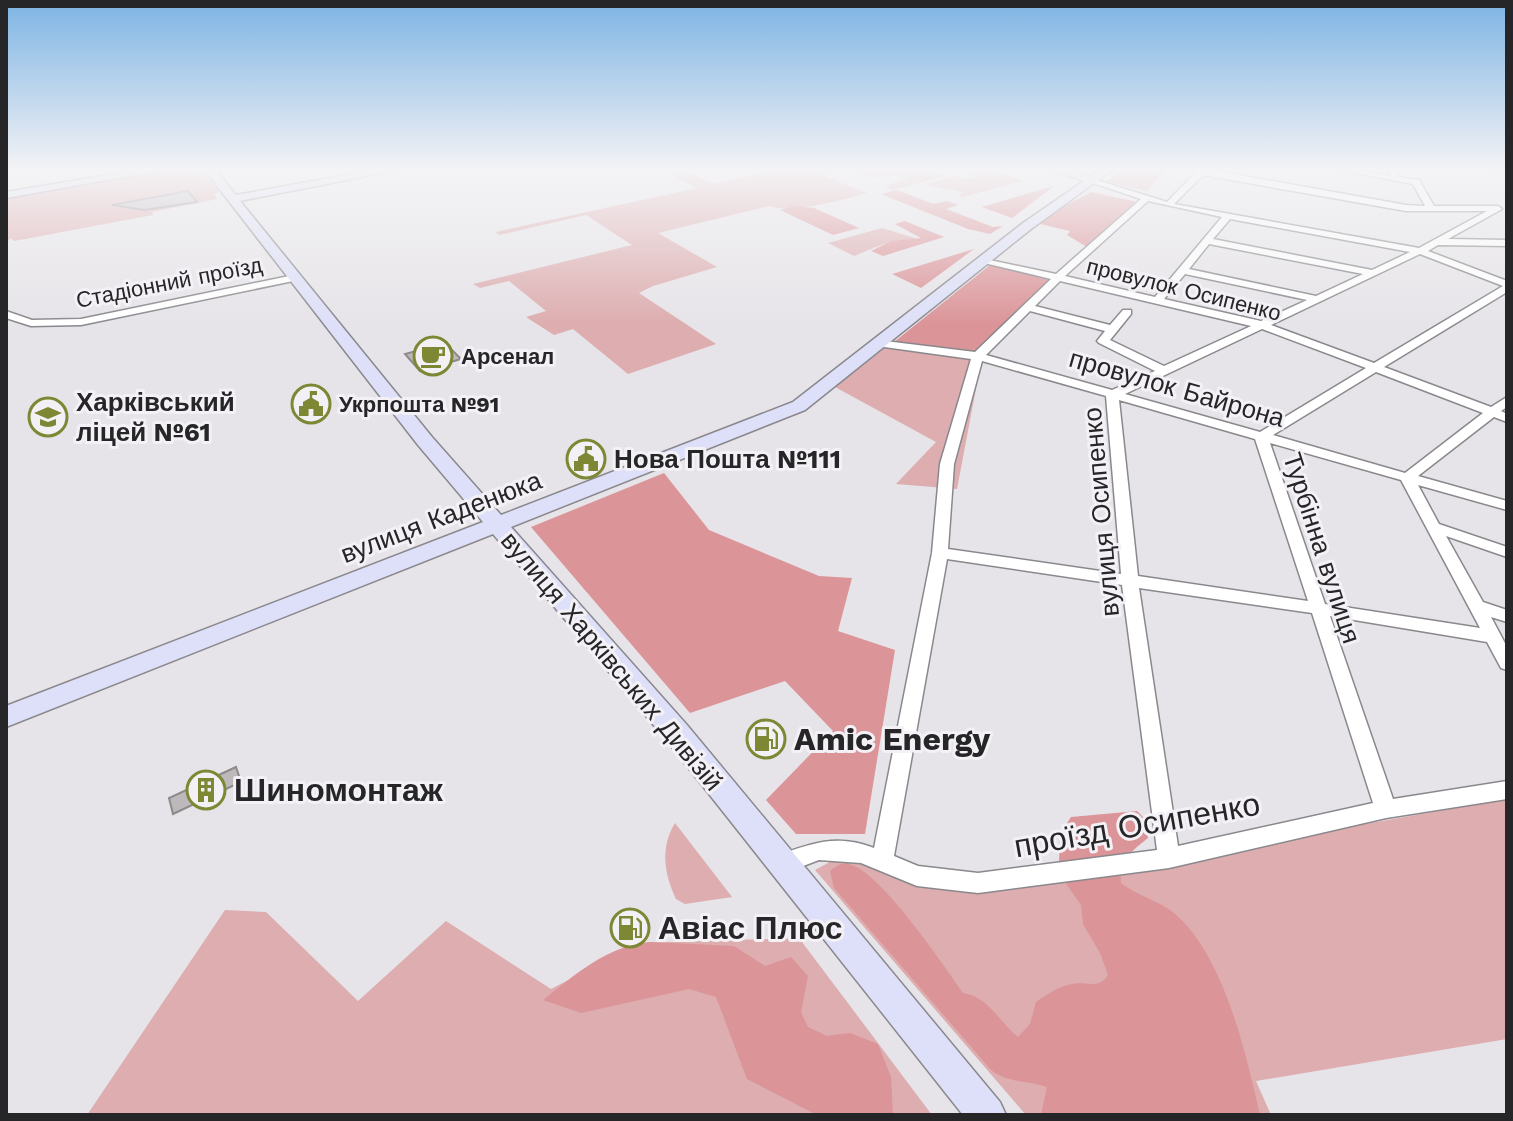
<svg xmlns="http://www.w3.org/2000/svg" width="1513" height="1121" font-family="'Work Sans',sans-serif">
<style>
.green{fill:#ddadaf}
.forest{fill:#db9498}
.building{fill:#bdb9bb;stroke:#8e8a8c;stroke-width:2}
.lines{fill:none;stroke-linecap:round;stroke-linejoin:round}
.street-casing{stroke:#8a888c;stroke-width:3}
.secondary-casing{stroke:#8a888c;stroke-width:3}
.street{fill:#fff;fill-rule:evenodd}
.secondary{fill:#dde0f8;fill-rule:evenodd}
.labels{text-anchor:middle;stroke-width:6;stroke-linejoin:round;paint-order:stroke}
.far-street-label{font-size:22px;fill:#262527;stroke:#f3f1f5}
.far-poi-label{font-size:22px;font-weight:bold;fill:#262527;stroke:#f3f1f5;text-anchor:start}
.street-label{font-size:26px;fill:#262527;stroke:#f3f1f5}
.poi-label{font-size:26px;font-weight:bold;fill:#262527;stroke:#f3f1f5;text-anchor:start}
.near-poi-label{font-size:32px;font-weight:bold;fill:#262527;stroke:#f3f1f5;text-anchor:start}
.near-street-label{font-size:32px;fill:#262527;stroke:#f3f1f5}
</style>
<rect width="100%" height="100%" fill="#e6e4e8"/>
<!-- green -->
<g class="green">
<path d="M178,168H199L219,192L214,194L217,199L152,212L153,215L14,241L11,238L6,242V196Z"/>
<path d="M783,168H837L841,170L821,175L867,193C841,200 792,214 769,206L658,233L717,267L653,286L639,293L716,344L628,374L573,329L554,335L526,317L546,311L509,281L480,288L473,284L632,245L586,215L499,235L496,232L697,188L670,174L685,171L714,184Z"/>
<path d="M873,168H923L945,176L893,190L885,186L909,178C892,171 880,184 859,172Z"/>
<path d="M1124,168H1167L1147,191L1106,182Z"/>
<path d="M990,169L1023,181L962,197L958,195L965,193C951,188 940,190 924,184L957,176L960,179L976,178L971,175Z"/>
<path d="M882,228L918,239L891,241L854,256L828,243Z"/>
<path d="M886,347L966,357L981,362L957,489L896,484L936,442L835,387Z"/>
<path d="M1507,799V1039L1256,1081L1271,1115H1026L815,870L841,856L903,878L942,886L1201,853Z"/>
<path d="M675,823L732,897L685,904L676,899C664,874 660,847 675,823Z"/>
<path d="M225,910L266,912L358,1001L446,921L551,989L640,943L799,938L932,1115H87Z"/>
</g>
<!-- forest -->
<g class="forest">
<path d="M1054,186L1012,218L982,207Z"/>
<path d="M897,190L933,204L947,201L958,205L946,209L993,227L1003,226L990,234L968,229L881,194Z"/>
<path d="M1091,192L1138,202L1087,247L1067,235L1070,231L1040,224L1063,207Z"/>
<path d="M794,206L814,208L859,228L833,235L780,210Z"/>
<path d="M905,221L944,237L883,256L871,251L891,241L921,238L895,224Z"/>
<path d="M974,249L921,288L892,274Z"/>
<path d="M990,265L1049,280L977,353L894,342Z"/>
<path d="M664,473L709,530L819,576L852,578L838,631L895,650L865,834H796L766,800L833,731L785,681L690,713L531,527Z"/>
<path d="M1137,811L1143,817L1148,838C1131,852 1118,860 1121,883C1137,896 1158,900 1174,913C1224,955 1246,1054 1260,1115H1041L1047,1087C1026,1080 1008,1083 991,1070L834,888L830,871C837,865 843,861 852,865C882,875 943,964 963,993C988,996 999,1022 1018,1037L1030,1024L1036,1002C1046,995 1059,986 1072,984C1086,981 1099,990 1108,975L1100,953L1083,924L1081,905L1067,885L1059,863L1060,834L1071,817Z"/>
<path d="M650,942L734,946L765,966L791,957L808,976L801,1012L808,1027L827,1036L850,1033L878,1044L891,1077L893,1115H817L747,1079L716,997L689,989L581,1013L543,1000C576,974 607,946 650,942Z"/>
</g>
<!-- building -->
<g class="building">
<path d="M188,191L197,202L144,210L112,205Z"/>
<path d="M445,343L461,359L420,371L405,354Z"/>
<path d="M236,767L241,782L173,814L169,798Z"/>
<path d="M639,916V939L621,940V918Z"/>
</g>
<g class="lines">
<defs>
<g id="street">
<path d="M1200,168L1406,205L1425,206L1413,184L1329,168H1346L1390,176L1391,168H1399L1397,177L1419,180L1434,206H1498L1502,209L1448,239L1507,240V246L1438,245L1428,251L1507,281V292L1384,367L1491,407L1507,397V407L1501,411L1507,414V422L1494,417L1418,476L1507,501V510L1418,485L1439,524L1507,547V557L1446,536L1483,602L1507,610V622L1491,617L1507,647V670L1501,668L1487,642L1330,616L1393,799L1507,781V799L1386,818L1169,868L978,893L917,886L861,863L819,860L782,874L774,871L771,864L774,857C809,844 836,833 874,848L932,553L940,464L971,359L877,346L871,343L877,340L975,352L1051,279L980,262V258L1056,274L1141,199L1090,182V178L1167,202ZM1203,175L1406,211H1487L1419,248L1174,204ZM1148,201L1222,217L1155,297L1065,276ZM1230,219L1410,252L1372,270L1213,239ZM1209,244L1363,274L1316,296L1189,269ZM1420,254L1503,286L1374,363L1271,325ZM1185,274L1307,300L1261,321L1164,299ZM1060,281L1251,326L1164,366L1110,340L1131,314V310H1123L1110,325L1035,306ZM1030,311L1105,331L1097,341L1099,343L1155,371L1112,390L986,355ZM1262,329L1366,368L1260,432L1125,394ZM982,361L1106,396L1121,574L948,549L954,464ZM1376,372L1483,413L1405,473L1273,435ZM1119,400L1255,439L1308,601L1138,576ZM1270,443L1401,480L1480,628L1325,604ZM947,559L1122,585L1157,850L978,873L918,866L894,856ZM1139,588L1312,613L1373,803L1178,846Z"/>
<path d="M1489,168L1507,169V173L1490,170Z"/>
<path d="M294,275L299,278L298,280L81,325L31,326L6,318V311L32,320L81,319Z"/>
</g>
<g id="secondary">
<path d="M150,168H175L6,198V192Z"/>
<path d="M203,168H214L236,195L385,168H408L240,201L432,437L501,515L793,402L1023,223L1084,181L1048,168H1065L1091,176L1103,168H1115L1031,229L805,410L511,527L687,725L1000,1102L1006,1115H963L667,741L493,534L6,727V706L483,522L418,445Z"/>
</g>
</defs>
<!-- street casing -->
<use href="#street" class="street-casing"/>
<!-- secondary casing -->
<use href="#secondary" class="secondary-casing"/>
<!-- street -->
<use href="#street" class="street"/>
<!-- secondary -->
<use href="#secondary" class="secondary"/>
</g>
<!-- sky -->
<linearGradient id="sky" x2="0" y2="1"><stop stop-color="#7db4e4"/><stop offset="0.52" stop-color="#f4f3f5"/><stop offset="1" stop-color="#f4f3f5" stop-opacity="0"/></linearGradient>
<rect width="1513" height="325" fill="url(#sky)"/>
<!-- icons -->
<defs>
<symbol id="cafe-ring" viewBox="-11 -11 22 22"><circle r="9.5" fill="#f3f1f5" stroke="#7e8734" stroke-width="1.5"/><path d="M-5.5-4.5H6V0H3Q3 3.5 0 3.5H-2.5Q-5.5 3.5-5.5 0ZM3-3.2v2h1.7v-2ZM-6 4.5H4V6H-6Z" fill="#7e8734"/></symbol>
<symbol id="civic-ring" viewBox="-11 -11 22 22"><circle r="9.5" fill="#f3f1f5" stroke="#7e8734" stroke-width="1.5"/><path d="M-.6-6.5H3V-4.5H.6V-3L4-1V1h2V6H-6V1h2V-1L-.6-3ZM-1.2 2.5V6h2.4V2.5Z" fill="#7e8734"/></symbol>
<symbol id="school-ring" viewBox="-11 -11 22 22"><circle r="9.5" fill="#f3f1f5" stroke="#7e8734" stroke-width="1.5"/><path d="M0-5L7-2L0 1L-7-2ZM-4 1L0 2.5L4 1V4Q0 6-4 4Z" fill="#7e8734"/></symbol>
<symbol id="fuel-ring" viewBox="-11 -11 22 22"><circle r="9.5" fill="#f3f1f5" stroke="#7e8734" stroke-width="1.5"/><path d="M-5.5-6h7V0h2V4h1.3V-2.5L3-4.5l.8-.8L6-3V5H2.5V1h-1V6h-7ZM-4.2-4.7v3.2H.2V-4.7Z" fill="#7e8734"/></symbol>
<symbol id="building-ring" viewBox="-11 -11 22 22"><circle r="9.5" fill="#f3f1f5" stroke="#7e8734" stroke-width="1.5"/><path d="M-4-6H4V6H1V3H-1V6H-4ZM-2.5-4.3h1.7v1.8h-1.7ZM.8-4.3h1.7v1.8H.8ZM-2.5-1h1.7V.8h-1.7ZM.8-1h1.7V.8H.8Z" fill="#7e8734"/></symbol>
</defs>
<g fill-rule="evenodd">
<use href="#cafe-ring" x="411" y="334" width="44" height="44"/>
<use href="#civic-ring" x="289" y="382" width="44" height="44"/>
<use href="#school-ring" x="26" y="395" width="44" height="44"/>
<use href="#civic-ring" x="564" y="437" width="44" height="44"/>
<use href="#fuel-ring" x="744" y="717" width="44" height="44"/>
<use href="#building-ring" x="184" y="768" width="44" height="44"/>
<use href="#fuel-ring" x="608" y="906" width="44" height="44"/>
</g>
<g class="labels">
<!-- far-street labels -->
<g class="far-street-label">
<text transform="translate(169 282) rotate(-11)" y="8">Стадіонний проїзд</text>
<text transform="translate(1184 289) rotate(14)" y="8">провулок Осипенко</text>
</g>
<!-- far-poi labels -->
<g class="far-poi-label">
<text x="461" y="364">Арсенал</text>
<text x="339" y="412">Укрпошта №91</text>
</g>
<!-- street labels -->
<g class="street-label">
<text transform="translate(1177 388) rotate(16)" y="9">провулок Байрона</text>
<text transform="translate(1101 512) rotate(-95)" y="9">вулиця Осипенко</text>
<text transform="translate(441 517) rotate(-21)" y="9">вулиця Каденюка</text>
<text transform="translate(1322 548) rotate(72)" y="9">Турбінна вулиця</text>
<text transform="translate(612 661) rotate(50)" y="9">вулиця Харківських Дивізій</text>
</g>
<!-- poi labels -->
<g class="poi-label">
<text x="76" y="411">Харківський<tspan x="76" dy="30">ліцей №61</tspan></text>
<text x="614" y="468">Нова Пошта №111</text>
</g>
<!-- near-poi labels -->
<g class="near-poi-label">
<text x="794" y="750">Amic Energy</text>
<text x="234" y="801">Шиномонтаж</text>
<text x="658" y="939">Авіас Плюс</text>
</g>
<!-- near-street labels -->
<g class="near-street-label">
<text transform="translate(1137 825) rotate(-10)" y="11">проїзд Осипенко</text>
</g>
</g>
<!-- border -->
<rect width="1513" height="1121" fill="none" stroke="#262527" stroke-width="16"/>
</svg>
